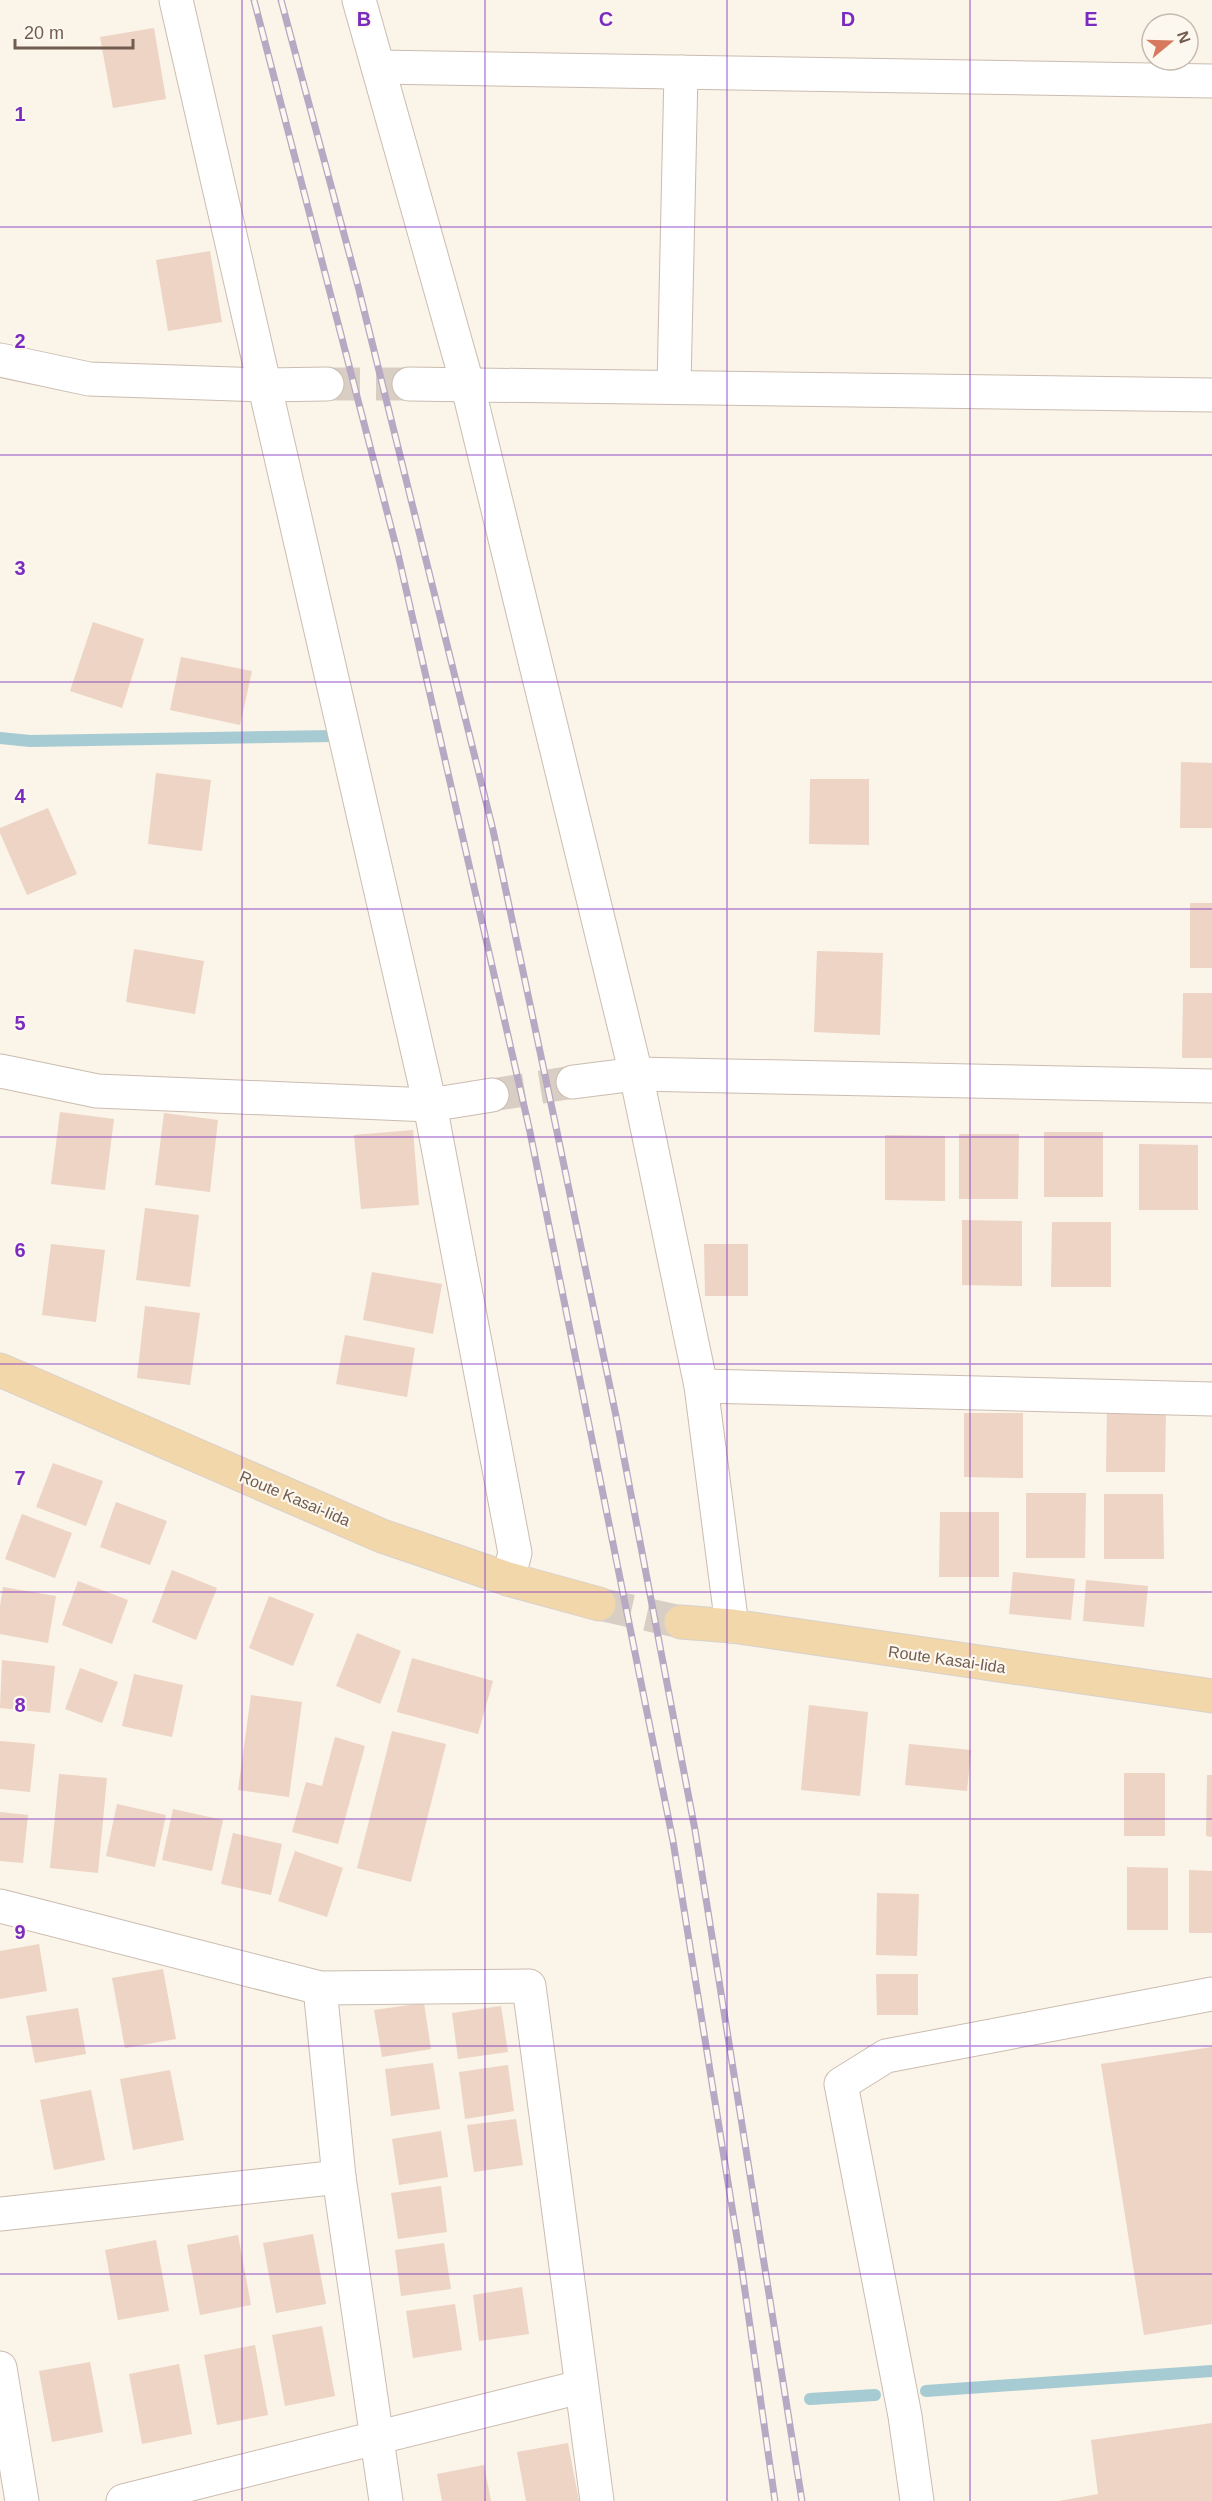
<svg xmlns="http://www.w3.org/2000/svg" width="1212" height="2501" font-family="Helvetica,sans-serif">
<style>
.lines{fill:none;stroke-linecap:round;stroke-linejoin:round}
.stream{stroke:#a7cbd3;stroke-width:12}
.building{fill:#edd4c4}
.minor-tunnel{stroke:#d8cec3;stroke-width:33;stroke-dasharray:33 16;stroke-linecap:butt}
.major-tunnel{stroke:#d8cec3;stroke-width:33;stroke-dasharray:33 16;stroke-linecap:butt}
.minor-casing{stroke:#cbbcb0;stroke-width:35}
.major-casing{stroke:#d8d1ce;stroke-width:35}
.minor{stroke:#fff;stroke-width:33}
.major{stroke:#f1d7a9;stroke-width:33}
.rail-casing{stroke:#b7a8c3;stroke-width:7}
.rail{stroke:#fdf8ef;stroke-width:4.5;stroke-dasharray:14;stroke-linecap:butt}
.grid{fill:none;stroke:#7b2cbf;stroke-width:1.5;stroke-opacity:0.55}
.labels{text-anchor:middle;stroke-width:4.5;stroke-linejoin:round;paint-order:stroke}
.street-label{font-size:16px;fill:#725c50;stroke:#fdf8ef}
.grid-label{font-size:20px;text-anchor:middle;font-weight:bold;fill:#7b2cbf;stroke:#fdf8ef;stroke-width:4.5;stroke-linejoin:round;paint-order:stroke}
</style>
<rect width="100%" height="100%" fill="#faf4e9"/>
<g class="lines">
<!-- stream -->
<g class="stream">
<path d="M0,738L30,741L332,736"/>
<path d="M926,2391L1212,2371"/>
<path d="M810,2399L875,2395"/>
</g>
</g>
<!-- building -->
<g class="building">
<path d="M154,28L166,99L113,108L100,37Z"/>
<path d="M210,251L222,322L168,331L156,260Z"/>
<path d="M93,622L144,639L122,708L70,691Z"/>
<path d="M181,657L252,671L240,725L170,710Z"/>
<path d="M1181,762L1212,763V828H1180Z"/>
<path d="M156,773L211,780L202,851L148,844Z"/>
<path d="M810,779H869V845L809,844Z"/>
<path d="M48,808L77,874L27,895L0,833V828Z"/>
<rect x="1190" y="903" width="22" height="65"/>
<path d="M134,949L204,961L195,1014L126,1002Z"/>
<path d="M817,951L883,953L880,1035L814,1032Z"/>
<path d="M1183,993H1212V1058H1182Z"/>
<path d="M60,1112L114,1119L105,1190L51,1184Z"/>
<path d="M164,1113L218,1120L210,1192L155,1185Z"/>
<path d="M413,1130L419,1205L361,1209L354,1135Z"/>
<rect x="1044" y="1132" width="59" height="65"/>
<path d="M959,1134H1019L1018,1199H959Z"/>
<path d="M885,1135L945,1136V1201L885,1200Z"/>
<path d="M1139,1144L1198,1145V1210H1139Z"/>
<path d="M145,1208L199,1215L190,1287L136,1280Z"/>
<path d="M962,1220L1022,1221V1286L962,1285Z"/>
<path d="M1052,1222H1111V1287H1051Z"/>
<path d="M51,1244L105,1250L96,1322L42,1315Z"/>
<path d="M704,1244H748V1296H705Z"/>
<path d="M372,1272L442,1284L433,1334L363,1320Z"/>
<path d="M145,1306L200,1313L190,1385L137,1378Z"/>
<path d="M345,1335L415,1348L407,1397L336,1384Z"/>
<path d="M1107,1407H1166L1165,1472H1106Z"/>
<path d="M964,1413H1023V1478L964,1477Z"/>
<path d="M53,1463L103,1481L86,1526L36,1507Z"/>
<path d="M1026,1493H1086L1085,1558H1026Z"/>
<path d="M1104,1494H1163L1164,1559H1104Z"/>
<path d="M116,1502L167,1521L150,1565L100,1547Z"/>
<path d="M940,1512H999V1577H939Z"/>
<path d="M22,1514L72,1533L55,1578L5,1559Z"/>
<path d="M172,1570L217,1588L196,1640L152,1622Z"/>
<path d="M1013,1572L1075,1579L1071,1620L1009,1614Z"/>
<path d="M1086,1580L1148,1586L1144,1627L1083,1621Z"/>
<path d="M78,1581L128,1600L112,1644L62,1625Z"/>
<path d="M3,1587L56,1596L48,1643L0,1634V1606Z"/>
<path d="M269,1596L314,1614L293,1666L249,1648Z"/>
<path d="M357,1633L401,1651L380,1704L336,1686Z"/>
<path d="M412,1658L493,1681L478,1734L397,1712Z"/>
<path d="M2,1660L55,1666L50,1713L0,1708Z"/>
<path d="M80,1668L118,1682L102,1723L65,1709Z"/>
<path d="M134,1674L183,1685L172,1737L122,1726Z"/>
<path d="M251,1695L302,1702L289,1797L238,1790Z"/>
<path d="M809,1705L868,1712L860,1796L801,1790Z"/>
<path d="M392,1731L446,1744L411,1882L357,1868Z"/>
<path d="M335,1737L365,1746L338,1844L292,1832L306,1782L322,1786Z"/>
<path d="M0,1741L35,1744L30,1792L0,1789Z"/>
<path d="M909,1744L971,1750L967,1791L905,1785Z"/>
<rect x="1124" y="1773" width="41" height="63"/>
<path d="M59,1774L107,1778L98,1873L50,1868Z"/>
<path d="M1207,1775H1212V1837L1206,1836Z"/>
<path d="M117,1804L166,1815L155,1867L106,1856Z"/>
<path d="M173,1809L223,1820L212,1871L162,1860Z"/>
<path d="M0,1812L28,1815L23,1863L0,1861Z"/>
<path d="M233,1833L282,1844L271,1895L221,1884Z"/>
<path d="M295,1851L343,1868L327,1917L278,1901Z"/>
<path d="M1127,1867L1168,1868V1930H1127Z"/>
<path d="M1189,1870L1212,1871V1933H1189Z"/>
<path d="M877,1893L919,1894L917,1956L876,1955Z"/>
<path d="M39,1944L47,1991L0,1999V1951Z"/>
<path d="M163,1969L176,2039L125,2048L112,1978Z"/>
<path d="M876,1974H918V2015H877Z"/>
<path d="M424,2003L431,2049L382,2057L374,2010Z"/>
<path d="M501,2006L508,2052L458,2059L452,2013Z"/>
<path d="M78,2008L86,2054L35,2063L26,2016Z"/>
<path d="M1212,2047V2324L1144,2335L1101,2064Z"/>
<path d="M433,2063L440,2109L391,2116L385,2069Z"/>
<path d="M508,2065L514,2111L465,2119L459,2072Z"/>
<path d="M170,2070L184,2140L133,2150L120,2079Z"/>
<path d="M91,2090L105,2160L54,2170L40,2100Z"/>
<path d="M516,2119L523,2165L474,2172L467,2125Z"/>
<path d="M441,2131L448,2177L399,2185L392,2139Z"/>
<path d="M441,2186L447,2232L398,2239L391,2193Z"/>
<path d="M313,2234L326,2304L276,2313L263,2243Z"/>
<path d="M238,2235L251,2305L200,2315L187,2245Z"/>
<path d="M156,2240L169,2311L118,2320L105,2250Z"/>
<path d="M444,2243L451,2289L401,2296L395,2250Z"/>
<path d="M522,2287L529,2334L479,2341L473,2295Z"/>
<path d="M455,2304L462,2350L413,2358L406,2311Z"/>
<path d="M322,2326L335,2396L285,2406L272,2335Z"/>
<path d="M255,2345L268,2415L217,2425L204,2355Z"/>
<path d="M90,2362L103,2432L52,2442L39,2371Z"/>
<path d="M179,2364L192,2434L142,2444L129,2374Z"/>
<path d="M1212,2423V2501H1059L1098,2494L1091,2440Z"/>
<path d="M568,2443L579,2501H526L517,2452Z"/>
<path d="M484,2465L491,2501H442L437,2474Z"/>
</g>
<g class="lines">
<!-- minor-tunnel -->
<g class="minor-tunnel">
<path d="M327,384H409"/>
<path d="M492,1095L573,1082"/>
</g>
<!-- major-tunnel -->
<path class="major-tunnel" d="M599,1604L681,1622"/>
<defs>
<g id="minor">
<path d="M359,0L467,383L636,1074L701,1386L732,1626"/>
<path d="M378,67L1212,81"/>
<path d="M0,360L89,379L266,385L327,384"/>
<path d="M409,384L1212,395"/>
<path d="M674,386L681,72"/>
<path d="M0,1071L97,1091L430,1105L176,0"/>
<path d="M573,1082L636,1074L1212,1086"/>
<path d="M492,1095L430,1105L515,1553L508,1579"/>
<path d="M701,1386L1212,1399"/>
<path d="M0,1906L320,1988L529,1986L597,2501"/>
<path d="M320,1988L339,2177L386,2501"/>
<path d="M0,2214L339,2177"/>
<path d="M0,2368L22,2501"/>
<path d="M123,2501L580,2387"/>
<path d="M917,2501L905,2416L841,2084L886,2056L1212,1994"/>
</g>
<g id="major">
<path d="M0,1370L382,1536L508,1579L599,1604"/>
<path d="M681,1622L732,1626L1212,1696"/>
</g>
</defs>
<!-- minor casing -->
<use href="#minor" class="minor-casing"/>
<!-- major casing -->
<use href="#major" class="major-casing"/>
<!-- minor -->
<use href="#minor" class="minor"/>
<!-- major -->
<use href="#major" class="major"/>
<defs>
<g id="rail">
<path d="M254,0L398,554L530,1132L673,1841L741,2263L775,2501"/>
<path d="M281,0L358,286L493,830L556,1127L616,1416L695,1830L802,2501"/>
</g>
</defs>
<!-- rail casing -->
<use href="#rail" class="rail-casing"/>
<!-- rail -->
<use href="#rail" class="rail"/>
</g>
<!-- grid -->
<path class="grid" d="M242,0V2501M485,0V2501M727,0V2501M970,0V2501M0,227H1212M0,455H1212M0,682H1212M0,909H1212M0,1137H1212M0,1364H1212M0,1592H1212M0,1819H1212M0,2046H1212M0,2274H1212"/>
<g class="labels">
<!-- street labels -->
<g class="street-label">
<text transform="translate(295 1498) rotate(23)" y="6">Route Kasai-Iida</text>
<text transform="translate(947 1659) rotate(8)" y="6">Route Kasai-Iida</text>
</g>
</g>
<g class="grid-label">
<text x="364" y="26">B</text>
<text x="606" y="26">C</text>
<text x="848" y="26">D</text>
<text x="1091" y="26">E</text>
<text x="20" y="121">1</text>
<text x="20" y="348">2</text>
<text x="20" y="575">3</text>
<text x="20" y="803">4</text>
<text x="20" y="1030">5</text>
<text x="20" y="1257">6</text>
<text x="20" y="1485">7</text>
<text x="20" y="1712">8</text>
<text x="20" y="1939">9</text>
</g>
<!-- north arrow -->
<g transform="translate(1170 42) rotate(71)"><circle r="28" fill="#fdf8ef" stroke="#c5baaf" stroke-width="1.5"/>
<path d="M0-4.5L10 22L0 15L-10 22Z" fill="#d6795d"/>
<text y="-9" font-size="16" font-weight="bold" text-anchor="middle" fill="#725c50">N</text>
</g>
<!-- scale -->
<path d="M15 39v9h118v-9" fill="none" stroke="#725c50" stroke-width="3"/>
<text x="24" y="39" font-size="18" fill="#725c50" stroke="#fdf8ef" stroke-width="4.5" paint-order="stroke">20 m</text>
</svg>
